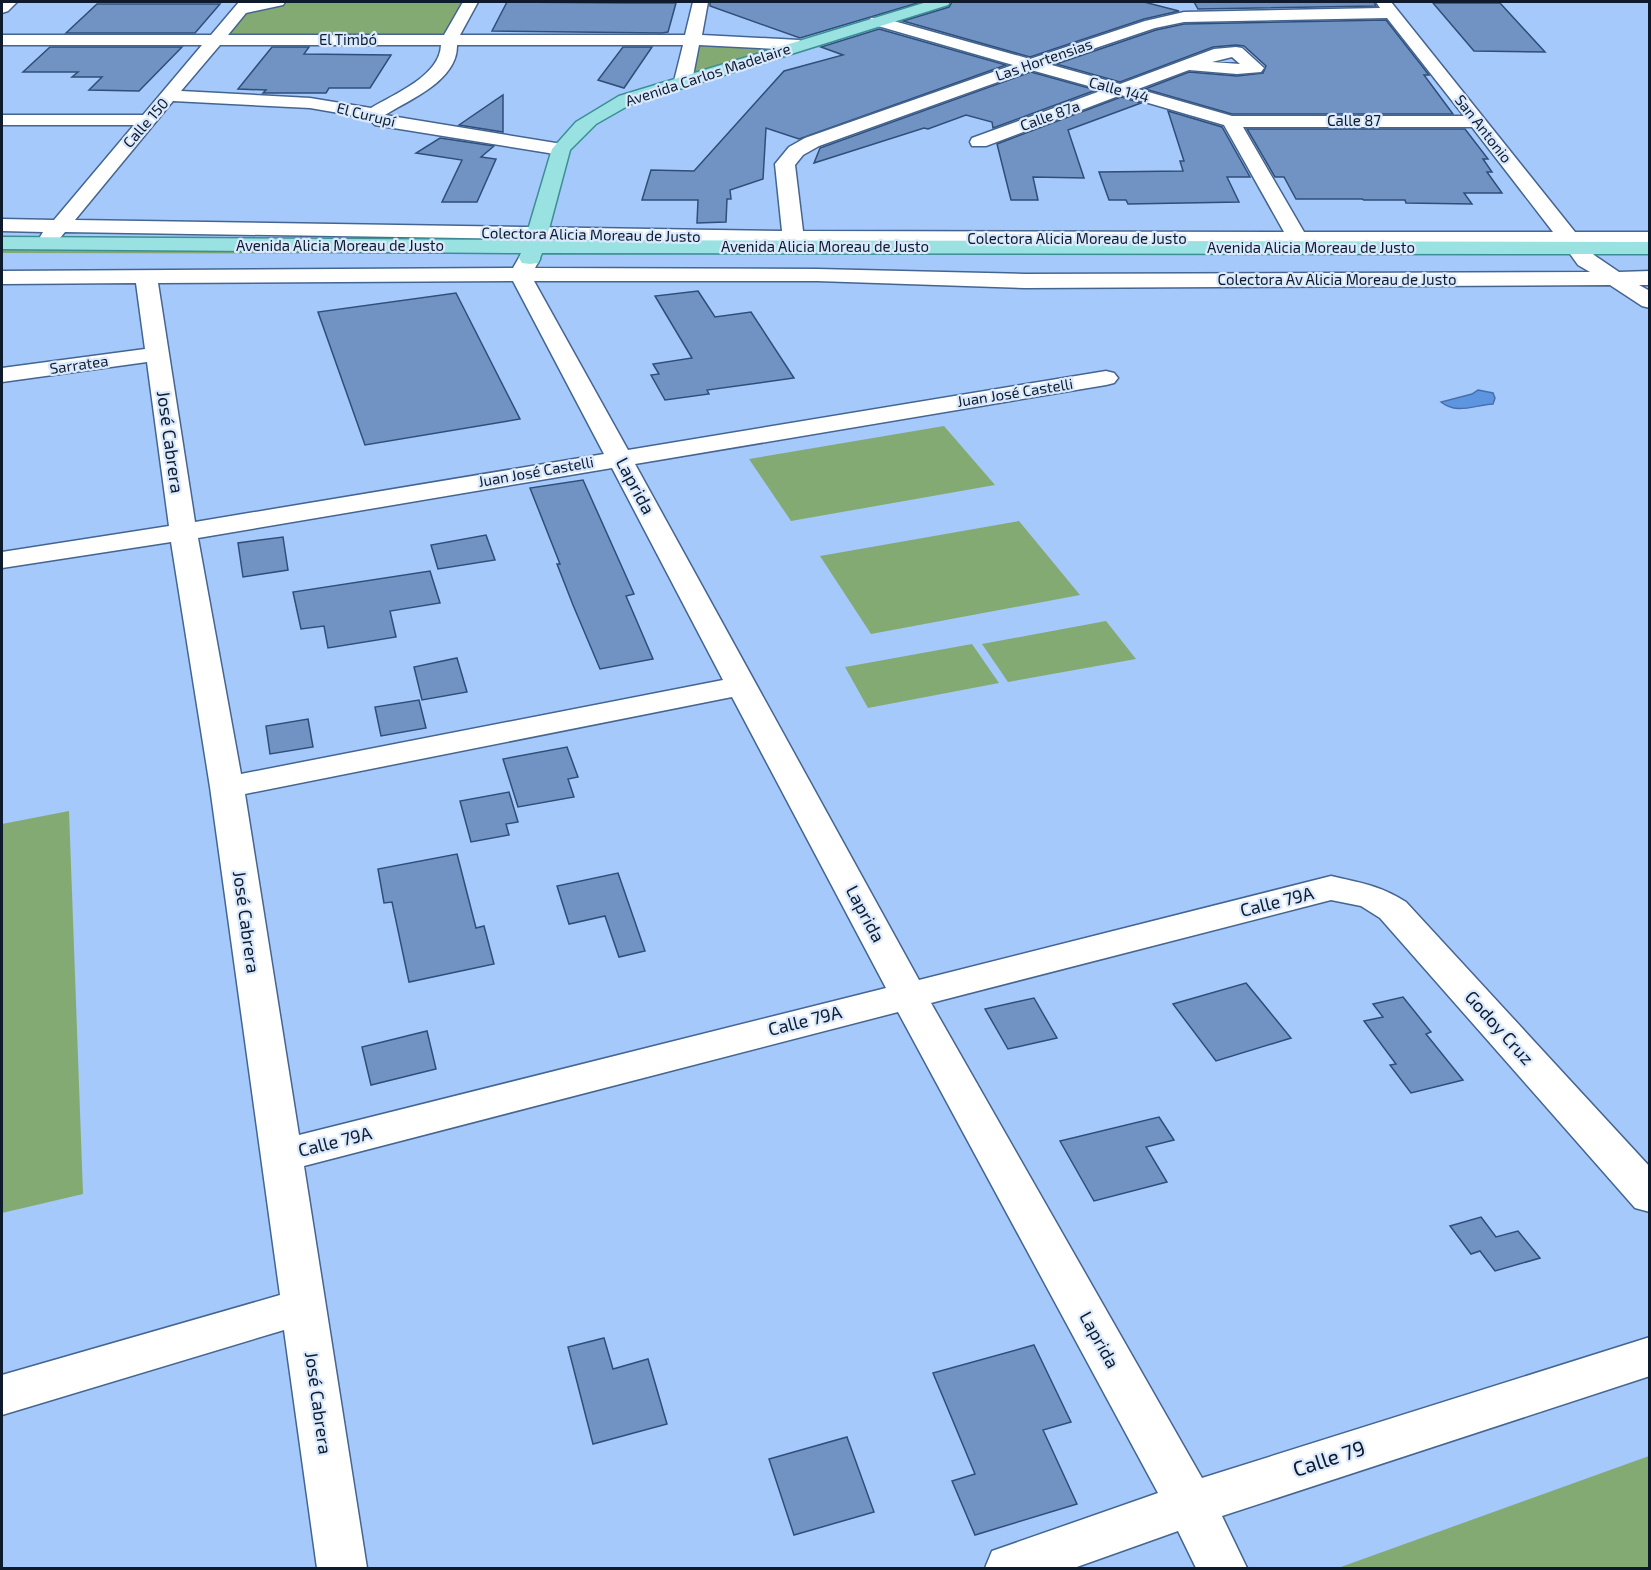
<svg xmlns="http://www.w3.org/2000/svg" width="1651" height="1570" font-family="'Exo 2',sans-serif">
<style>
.green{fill:#84aa73}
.water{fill:#5e95e0;stroke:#4670aa;stroke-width:1.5}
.building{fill:#7193c3;stroke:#2f4e79;stroke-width:1.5}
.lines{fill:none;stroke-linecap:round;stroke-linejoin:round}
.minor-casing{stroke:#456591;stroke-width:3}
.major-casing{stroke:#3d8f96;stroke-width:3}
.minor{fill:#fff;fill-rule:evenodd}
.major{fill:#9ae2e2;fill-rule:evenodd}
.labels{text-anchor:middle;stroke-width:4.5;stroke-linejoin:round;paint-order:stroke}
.far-street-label{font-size:15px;fill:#0d1b2d;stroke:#dae9fd}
.street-label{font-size:18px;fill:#0d1b2d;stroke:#dae9fd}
.near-street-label{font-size:21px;fill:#0d1b2d;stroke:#dae9fd}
</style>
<rect width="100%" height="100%" fill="#a5c9fb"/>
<!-- green -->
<g class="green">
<path d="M255,2H466L447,39H225Z"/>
<path d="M692,44L785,48L688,77Z"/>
<path d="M2,249L475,251V254L2,253Z"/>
<path d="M944,426L995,485L791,521L749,459Z"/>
<path d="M1019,521L1080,595L871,634L820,556Z"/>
<path d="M1106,621L1136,659L1008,682L982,644Z"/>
<path d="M972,644L999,683L868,708L845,667Z"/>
<path d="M69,811L83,1194L2,1213V824Z"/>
<path d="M1649,1456V1568H1338Z"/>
</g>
<!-- water -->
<path class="water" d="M1478,390L1493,393L1495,398L1493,404C1474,405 1457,415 1441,402L1472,394Z"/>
<!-- building -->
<g class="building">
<path d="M507,2L620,3H676L668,32L662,33L492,31Z"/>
<path d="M710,2H921L800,38L710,6Z"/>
<path d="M952,2H1144L1179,11L1144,19L1030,57L903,21L949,7Z"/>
<path d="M1194,2H1374L1376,6L1198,9Z"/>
<path d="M1433,3H1500L1545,52L1474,51Z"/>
<path d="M97,4H220L195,33H66Z"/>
<path d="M1386,20L1429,75H1424L1453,114H1232L1145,89L1189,72L1237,76L1263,73L1266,66L1244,46L1236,45L1213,47L1120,82L1056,64L1156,30L1184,24Z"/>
<path d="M879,29L1006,65L799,139L766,128L763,179L730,190L731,199H727L726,222L697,223L698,200H642L651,170L694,171L784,71L843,55L821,47Z"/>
<path d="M50,47H182L139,91L89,90L102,77H72L78,72H23Z"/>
<path d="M272,47H309L304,54L391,55L370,88H329L326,93H263L266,90L238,89Z"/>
<path d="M623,47H652L624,88L598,80Z"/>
<path d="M1031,72L1096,90L993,128L992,122L966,115L928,129L924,128L814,163L820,148Z"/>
<path d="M503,95V132L459,125Z"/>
<path d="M1121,97L1141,103L1068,130L1084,178L1033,177L1038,200H1011L997,144Z"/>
<path d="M1168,111L1222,127L1250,177H1227L1239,202L1128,204L1126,200H1109L1099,172L1183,171L1180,161H1184Z"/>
<path d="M1247,129H1465L1488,159H1483L1492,172H1487L1502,193H1464L1472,204L1406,203L1405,200H1364L1362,199H1296L1284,177H1275Z"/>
<path d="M440,138L494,146L481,157L496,159L477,202H442L462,160L416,153Z"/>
<path d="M698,291L715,317L751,312L794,378L707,390L709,394L665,400L651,375L659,374L653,364L692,358L655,296Z"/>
<path d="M456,293L520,419L365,445L318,312Z"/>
<path d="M583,480L634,594L626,596L653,659L600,669L573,605L557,564H560L530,488Z"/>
<path d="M486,535L495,560L438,569L431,545Z"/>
<path d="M283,537L288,570L243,577L238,543Z"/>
<path d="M430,571L440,603L390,611L396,637L328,648L324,626L301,629L293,592Z"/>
<path d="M457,658L467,692L422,700L414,667Z"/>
<path d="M419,700L426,728L381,736L375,707Z"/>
<path d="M308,719L313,747L270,754L266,726Z"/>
<path d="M567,747L578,777L568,779L574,797L518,807L503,759Z"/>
<path d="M509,792L518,822L506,824L509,835L471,842L460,801Z"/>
<path d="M457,854L476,928L484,926L494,964L409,982L392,902L384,903L378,869Z"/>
<path d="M618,873L645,951L619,957L605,916L569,924L557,886Z"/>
<path d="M1246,983L1291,1038L1216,1061L1173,1004Z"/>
<path d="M1403,997L1431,1032L1426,1034L1463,1080L1411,1093L1390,1065L1396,1064L1364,1021L1383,1017L1373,1004Z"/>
<path d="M1034,998L1057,1038L1008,1049L985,1009Z"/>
<path d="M427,1031L436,1069L371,1085L362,1047Z"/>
<path d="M1159,1117L1174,1140L1146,1147L1167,1182L1094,1201L1060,1141Z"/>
<path d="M1481,1217L1496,1237L1518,1231L1540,1258L1495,1271L1480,1251L1471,1254L1450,1226Z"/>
<path d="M604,1338L613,1369L648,1359L667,1424L593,1444L568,1347Z"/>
<path d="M1034,1345L1071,1422L1043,1430L1077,1504L975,1535L952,1481L975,1474L933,1373Z"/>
<path d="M847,1437L874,1512L794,1535L769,1459Z"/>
</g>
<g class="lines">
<defs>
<g id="minor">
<path d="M2,2H17L8,11L2,13Z"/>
<path d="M239,2H285L283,5L246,13L228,35H444L463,2H478L460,35H685L693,2H708L702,35L799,40L807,45L799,50L699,45L692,81L689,85H677L674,81L683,45H457C458,80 411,99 385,115L568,145L570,149L568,153L561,155L381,126L375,125L368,118L310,108L173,101L75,220L782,231L775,164L789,147L805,138L1013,65L871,24L869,21L871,18H883L1030,59L1145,21L1184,12L1380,8L1376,2H1391L1575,232H1650V244H1585L1594,255L1619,272L1650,271V285H1639L1650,291V308L1642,306L1610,285L1025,288L817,281H534L628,450L1106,371L1114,373L1118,378L1114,383L1106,385L635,464L919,980L1331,876C1361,883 1379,885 1406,902L1650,1167V1212L1635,1208L1380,918L1361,906L1331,900L931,1003L1202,1478L1650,1337V1376L1222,1516L1247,1568H1196L1178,1531L1074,1568H985L992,1551L1158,1493L898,1012L304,1166L367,1568H317L284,1330L2,1415V1375L280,1295L210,787L171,542L2,568V552L169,526L147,362L2,382V368L145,349L136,283L2,284V271L513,268L521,254L529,253L537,254L540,259L535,268L817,269L1025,274L1590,272L1578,265L1563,244L922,245L65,232C58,241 54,244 43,241L40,237L43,232L2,231V219L54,220L134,125H2V115H143L202,45H2V35H211ZM1387,18L1464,116H1232L1138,89L1189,70L1237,74L1261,72L1264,68L1242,48L1236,47L1214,49L1120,84L1048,64L1155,28L1184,22ZM220,45H441C440,76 394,94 371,108L310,98L181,91ZM1232,57L1240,64L1212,62ZM1031,70L1103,90L972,138L970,142L972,146H986L1121,95L1224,125L1284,232L803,231L795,165L803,155L819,146ZM1243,127H1472L1553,232H1304ZM513,281L604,454L195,522L158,283ZM612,468L723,680L241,774L198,538ZM732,697L886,988L299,1135L245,794Z"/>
</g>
<path id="major" d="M927,2H950L948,5L631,104L596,124L570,150L546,240L1650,242V254L542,253L538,263L530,264L522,263L519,258L521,253L2,249V237L525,240L552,149L576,122L619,96Z"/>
</defs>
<!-- minor casing -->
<use href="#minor" class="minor-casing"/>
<!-- major casing -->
<use href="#major" class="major-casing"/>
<!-- minor -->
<use href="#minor" class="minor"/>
<!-- major -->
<use href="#major" class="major"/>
</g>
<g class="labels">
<!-- far-street labels -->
<g class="far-street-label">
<text x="348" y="45">El Timbó</text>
<text transform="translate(1044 60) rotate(-19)" y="5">Las Hortensias</text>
<text transform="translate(708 75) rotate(-18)" y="5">Avenida Carlos Madelaire</text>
<text transform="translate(1119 90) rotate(15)" y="5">Calle 144</text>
<text transform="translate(366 115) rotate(14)" y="5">El Curupí</text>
<text transform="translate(1050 116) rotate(-20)" y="5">Calle 87a</text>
<text x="1354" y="126">Calle 87</text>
<text transform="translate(146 123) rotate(-49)" y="5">Calle 150</text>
<text transform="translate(1483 129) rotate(52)" y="5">San Antonio</text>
<text transform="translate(591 235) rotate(1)" y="5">Colectora Alicia Moreau de Justo</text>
<text x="1077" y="244">Colectora Alicia Moreau de Justo</text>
<text x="340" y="251">Avenida Alicia Moreau de Justo</text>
<text x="825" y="252">Avenida Alicia Moreau de Justo</text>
<text x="1311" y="253">Avenida Alicia Moreau de Justo</text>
<text x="1337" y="285">Colectora Av Alicia Moreau de Justo</text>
<text transform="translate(79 365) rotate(-8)" y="5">Sarratea</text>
<text transform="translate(1015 393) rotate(-9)" y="5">Juan José Castelli</text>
<text transform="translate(536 472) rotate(-10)" y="5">Juan José Castelli</text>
</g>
<!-- street labels -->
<g class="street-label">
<text transform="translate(170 442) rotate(82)" y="6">José Cabrera</text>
<text transform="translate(635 486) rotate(62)" y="6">Laprida</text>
<text transform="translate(1277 902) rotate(-14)" y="6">Calle 79A</text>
<text transform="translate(865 914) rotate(62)" y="6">Laprida</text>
<text transform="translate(246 922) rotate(82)" y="6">José Cabrera</text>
<text transform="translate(805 1021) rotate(-14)" y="6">Calle 79A</text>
<text transform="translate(1499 1028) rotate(48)" y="6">Godoy Cruz</text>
<text transform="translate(335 1142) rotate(-14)" y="6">Calle 79A</text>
<text transform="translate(1099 1340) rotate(61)" y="6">Laprida</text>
<text transform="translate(318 1403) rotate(82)" y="6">José Cabrera</text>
</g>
<!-- near-street labels -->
<g class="near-street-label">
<text transform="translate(1329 1459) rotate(-18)" y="7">Calle 79</text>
</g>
</g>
<!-- border -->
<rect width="1651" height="1570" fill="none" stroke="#0d1b2d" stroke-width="6"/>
</svg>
